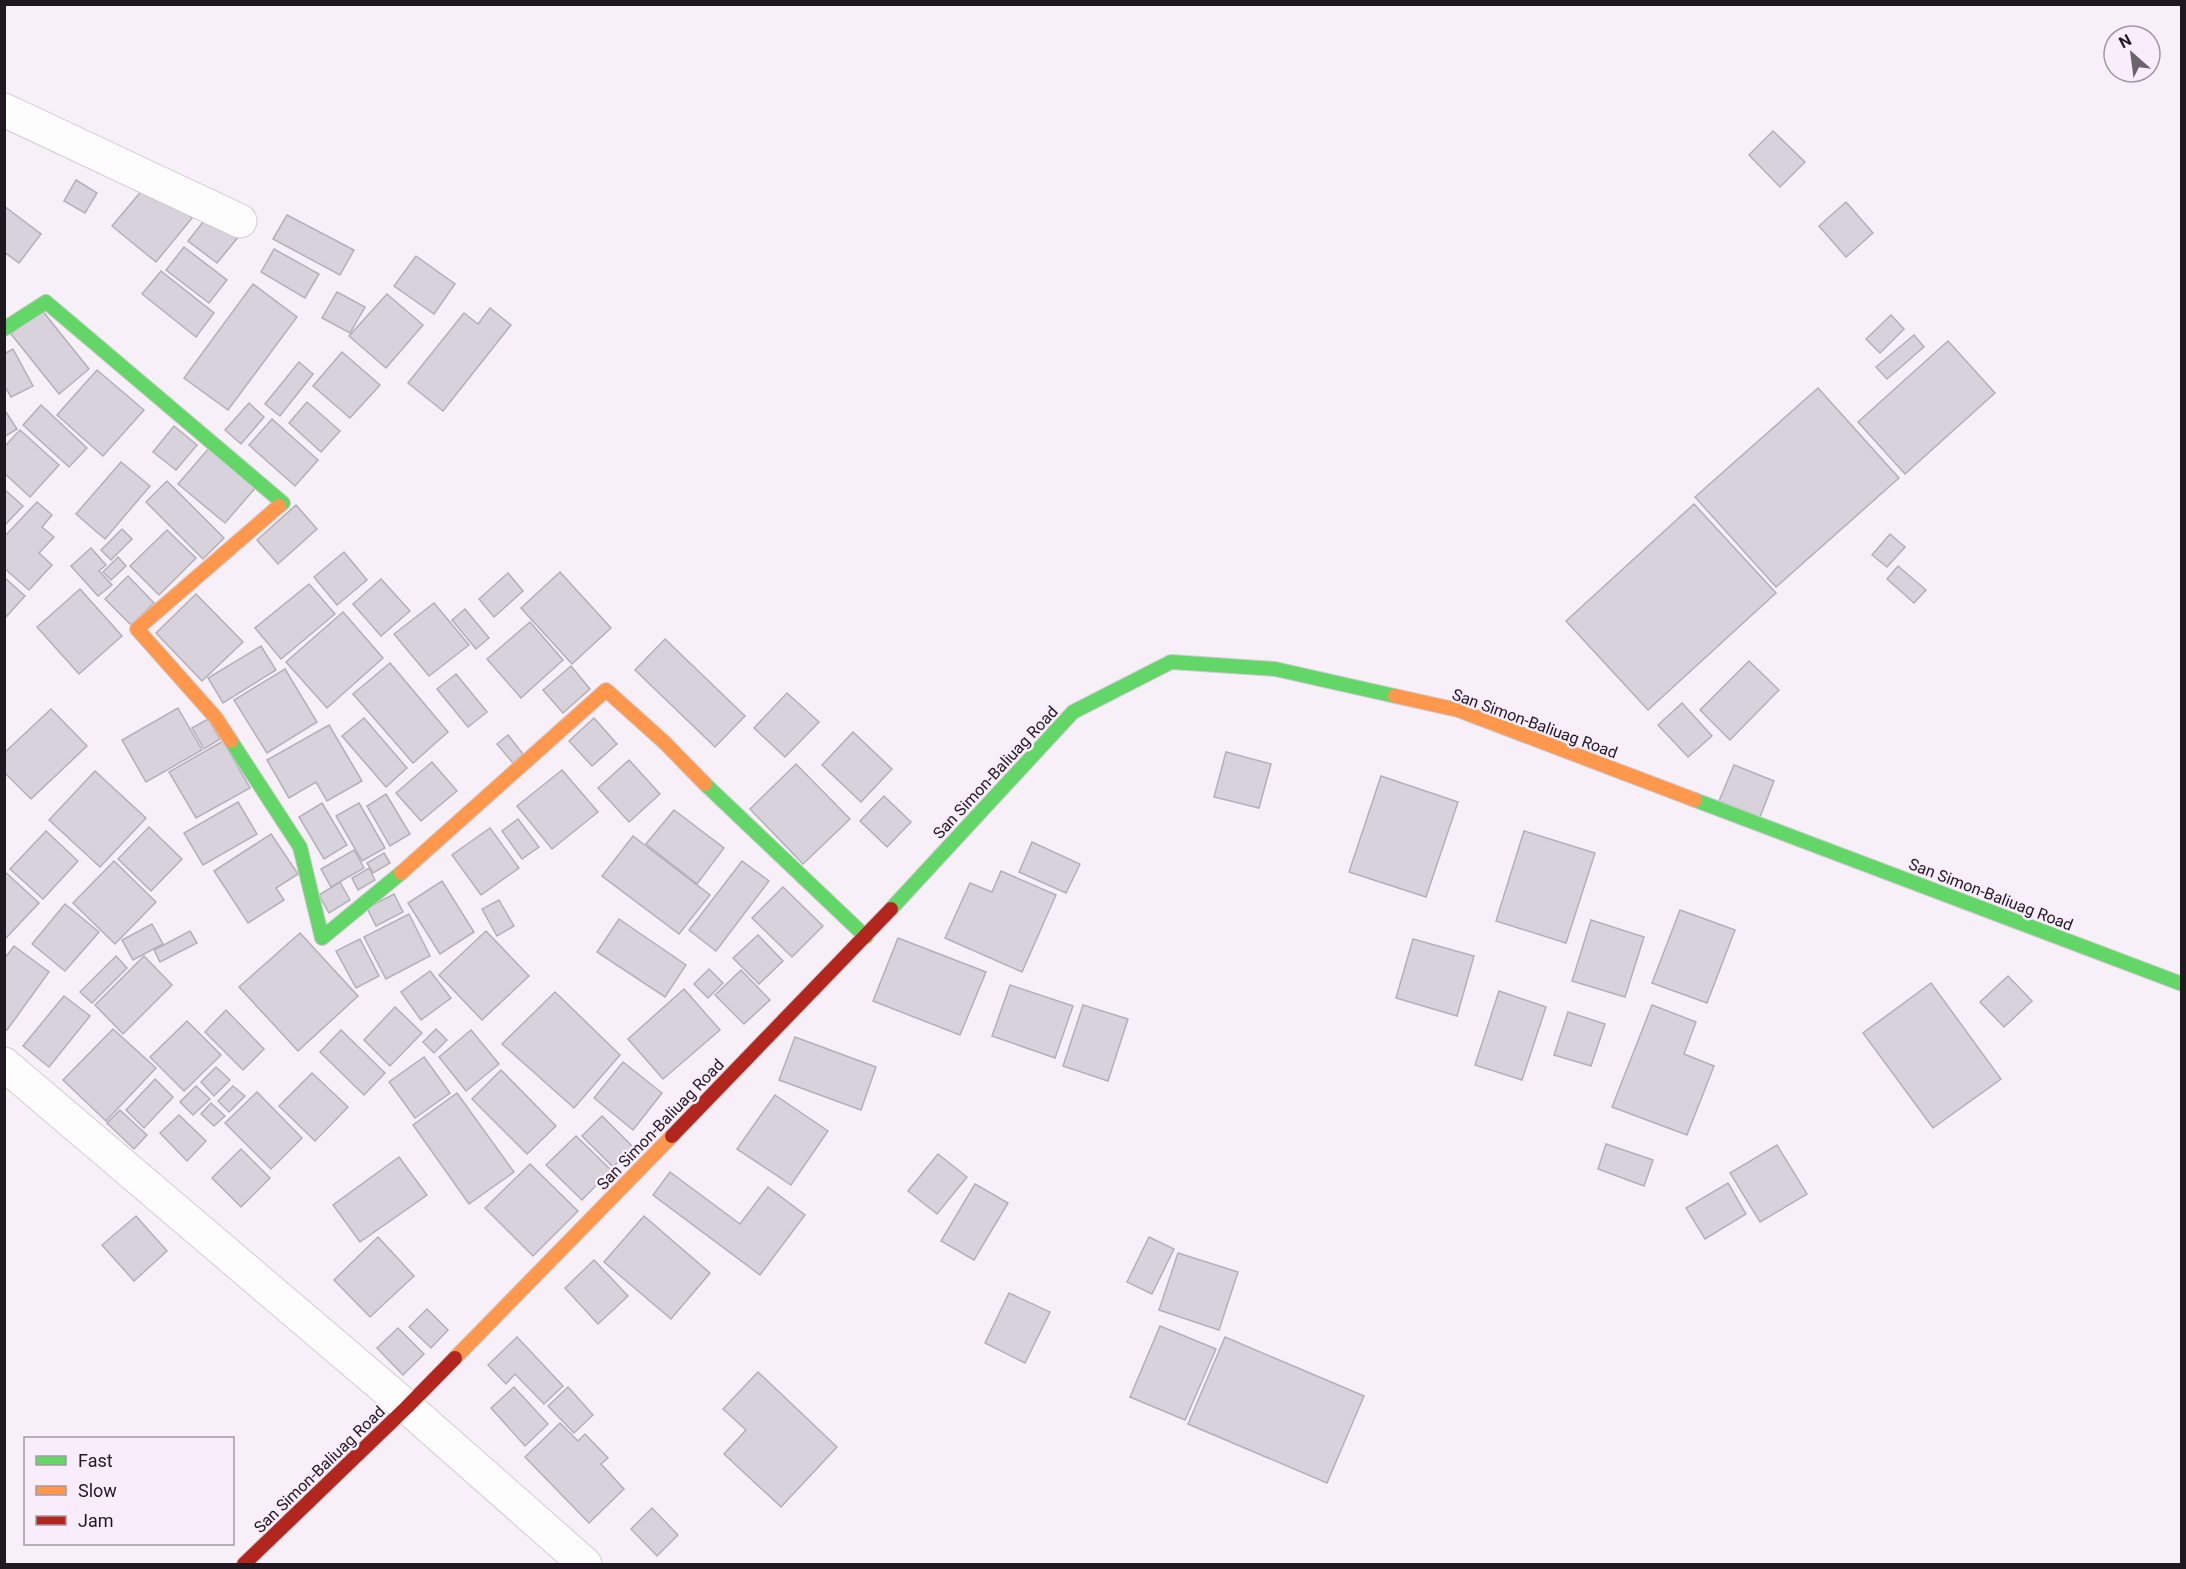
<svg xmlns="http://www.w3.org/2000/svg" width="2186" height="1569" font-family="Roboto,sans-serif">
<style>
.building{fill:#d7d2db;stroke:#b4afb8;stroke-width:1.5}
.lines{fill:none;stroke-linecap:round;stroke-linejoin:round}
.street-casing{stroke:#d2cbd3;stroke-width:35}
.fast-casing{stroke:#d2cbd3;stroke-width:16}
.slow-casing{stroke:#d2cbd3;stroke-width:16}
.jam-casing{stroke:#d2cbd3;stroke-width:16}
.street{stroke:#fefdfe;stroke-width:33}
.fast{stroke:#63d668;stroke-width:14}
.slow{stroke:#ff974d;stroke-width:14}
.jam{stroke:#b3261e;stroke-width:14}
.labels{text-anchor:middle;stroke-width:5;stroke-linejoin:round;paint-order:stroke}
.street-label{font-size:16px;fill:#1f1821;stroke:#f9edfc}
</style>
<rect width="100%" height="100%" fill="#f7f0f8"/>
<!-- building -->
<g class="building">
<path d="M1773,131L1805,162L1780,187L1749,155Z"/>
<path d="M76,180L97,193L85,213L64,201Z"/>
<path d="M149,182L192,218L156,262L112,226Z"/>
<path d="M1846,202L1873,233L1846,257L1819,226Z"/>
<path d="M4,206L41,234L19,263L4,252Z"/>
<path d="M210,213L239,236L217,263L188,241Z"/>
<path d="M287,215L354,250L340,275L273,239Z"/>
<path d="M184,247L227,280L209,303L166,270Z"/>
<path d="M274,249L319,274L305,298L261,272Z"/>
<path d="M416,256L455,284L434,314L394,286Z"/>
<path d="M161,271L214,313L196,337L142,294Z"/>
<path d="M253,284L297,317L228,410L184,378Z"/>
<path d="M337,292L365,307L350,333L322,318Z"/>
<path d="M387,294L423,325L386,368L349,336Z"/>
<path d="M490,308L511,325L443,411L408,383L464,313L478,324Z"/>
<path d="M41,309L89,369L59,394L11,334Z"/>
<path d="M1891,315L1904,329L1880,353L1866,339Z"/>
<path d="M1914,335L1924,347L1887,379L1876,367Z"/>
<path d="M1948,341L1995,393L1905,474L1858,422Z"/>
<path d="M13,349L33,386L11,397L4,385V354Z"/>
<path d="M342,352L380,385L350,418L313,386Z"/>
<path d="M299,362L313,374L280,416L265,404Z"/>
<path d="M97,370L144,410L103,456L57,415Z"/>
<path d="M1818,388L1899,478L1776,587L1695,497Z"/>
<path d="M307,402L340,431L321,452L289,423Z"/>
<path d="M249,403L264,417L241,444L225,430Z"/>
<path d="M41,405L87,448L69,467L23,425Z"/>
<path d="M4,409L17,429L4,437Z"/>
<path d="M272,419L318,460L295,486L249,445Z"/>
<path d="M174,426L197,445L176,470L153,452Z"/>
<path d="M20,430L59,465L30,497L4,473V447Z"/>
<path d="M210,447L256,487L225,523L178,484Z"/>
<path d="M121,462L150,486L105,539L76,514Z"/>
<path d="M167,481L224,538L203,559L146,502Z"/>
<path d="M4,489L23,506L4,526Z"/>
<path d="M37,502L52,515L42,527L54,537L39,553L52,565L29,590L4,568V537Z"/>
<path d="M1694,504L1776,593L1648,710L1566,621Z"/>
<path d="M296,505L317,529L278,564L257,540Z"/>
<path d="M122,529L132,539L111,560L101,550Z"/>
<path d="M167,530L196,558L159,595L130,566Z"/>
<path d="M1890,534L1905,547L1887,567L1872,555Z"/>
<path d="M91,548L106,565L99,571L112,585L98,596L71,566Z"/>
<path d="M344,552L367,580L337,605L314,577Z"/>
<path d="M118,557L126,566L111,580L103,572Z"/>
<path d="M1898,566L1926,590L1914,603L1887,579Z"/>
<path d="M560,572L611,628L572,664L521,608Z"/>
<path d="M508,573L523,591L494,617L479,599Z"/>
<path d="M128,576L154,603L131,625L105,599Z"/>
<path d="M4,577L25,596L4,619Z"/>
<path d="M381,579L410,611L381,636L353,604Z"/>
<path d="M309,584L335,614L281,659L255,628Z"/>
<path d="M80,589L122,636L79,674L37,627Z"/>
<path d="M196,594L243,642L202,681L156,633Z"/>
<path d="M434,603L469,645L429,676L394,634Z"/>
<path d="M465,609L489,638L476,649L452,620Z"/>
<path d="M343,612L383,658L327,708L286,662Z"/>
<path d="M530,622L563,660L521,698L487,659Z"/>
<path d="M665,639L745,716L715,747L635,670Z"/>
<path d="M261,646L276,670L223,703L208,678Z"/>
<path d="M1749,661L1779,690L1730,740L1700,710Z"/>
<path d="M390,663L448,732L413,763L353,694Z"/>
<path d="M571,666L590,689L563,713L543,690Z"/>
<path d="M285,669L317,722L267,753L234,700Z"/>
<path d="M456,674L487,712L468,727L437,689Z"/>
<path d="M787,693L819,722L785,757L754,728Z"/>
<path d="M1682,703L1712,736L1688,757L1658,725Z"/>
<path d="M178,708L202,750L146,782L122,740Z"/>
<path d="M51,709L87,746L31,799L4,772V753Z"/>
<path d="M364,718L407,768L386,787L342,736Z"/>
<path d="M594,718L617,744L592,766L569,741Z"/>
<path d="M208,719L220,739L204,749L192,728Z"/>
<path d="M329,725L362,781L327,801L316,782L289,798L267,760Z"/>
<path d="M853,732L892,769L861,802L822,765Z"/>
<path d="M508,735L523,754L513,763L497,744Z"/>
<path d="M223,741L250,788L196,818L169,772Z"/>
<path d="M1226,752L1271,764L1259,808L1214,797Z"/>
<path d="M629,760L660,794L629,822L598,788Z"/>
<path d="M432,762L457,791L421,821L396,793Z"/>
<path d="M796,764L850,819L803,864L750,809Z"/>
<path d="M1734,765L1774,781L1760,817L1719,801Z"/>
<path d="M562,770L598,812L552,849L517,806Z"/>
<path d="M95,771L146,818L100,867L49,820Z"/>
<path d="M1381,776L1458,802L1426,897L1349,872Z"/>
<path d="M386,794L410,834L390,846L367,806Z"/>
<path d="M884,796L911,822L887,847L860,821Z"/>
<path d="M238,802L257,834L203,865L184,833Z"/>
<path d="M322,803L347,845L324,859L299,817Z"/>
<path d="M359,803L385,848L362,861L336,816Z"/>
<path d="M674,810L724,848L697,884L646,844Z"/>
<path d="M518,819L539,847L522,859L502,831Z"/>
<path d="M149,827L182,859L151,891L118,859Z"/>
<path d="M490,828L519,868L481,895L452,855Z"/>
<path d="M46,831L78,861L43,899L10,869Z"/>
<path d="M1524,831L1595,853L1566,943L1496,921Z"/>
<path d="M271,834L298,874L276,888L284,900L248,923L214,871Z"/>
<path d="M633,836L710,895L679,934L602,876Z"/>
<path d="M1032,842L1080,864L1066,893L1019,872Z"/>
<path d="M354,850L364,868L331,887L321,869Z"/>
<path d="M384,853L390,863L373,873L367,863Z"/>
<path d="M114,861L156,902L115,944L73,903Z"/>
<path d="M742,861L769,881L716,951L689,930Z"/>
<path d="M369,868L375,880L358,890L352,878Z"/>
<path d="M4,871L39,903L4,940Z"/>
<path d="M1001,871L1056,895L1022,972L945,938L970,883L992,892Z"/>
<path d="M442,881L474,932L440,954L408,903Z"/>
<path d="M340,882L350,900L329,913L319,895Z"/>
<path d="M783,887L823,926L792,957L752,918Z"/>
<path d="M394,894L403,912L376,926L367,908Z"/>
<path d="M499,900L514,926L497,936L482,909Z"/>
<path d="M65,904L99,932L65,971L32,944Z"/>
<path d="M1680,910L1735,930L1707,1003L1652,983Z"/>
<path d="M409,914L430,956L386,979L364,937Z"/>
<path d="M619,919L686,965L665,997L597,952Z"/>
<path d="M1591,920L1644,937L1625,997L1572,981Z"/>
<path d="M152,924L163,944L133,960L122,940Z"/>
<path d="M190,931L197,943L160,962L154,950Z"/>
<path d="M486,931L529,976L482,1020L439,975Z"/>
<path d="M300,933L358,996L298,1051L239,987Z"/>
<path d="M758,935L783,961L759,984L733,958Z"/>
<path d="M898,938L986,972L960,1035L873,1001Z"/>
<path d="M360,939L379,976L356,988L336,951Z"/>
<path d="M1413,939L1474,956L1457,1016L1396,998Z"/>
<path d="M14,946L49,972L7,1030L4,1028V959Z"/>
<path d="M116,956L127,968L92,1003L80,992Z"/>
<path d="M144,956L172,985L123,1034L95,1005Z"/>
<path d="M709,969L723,983L708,998L694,984Z"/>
<path d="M741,970L770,1000L744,1024L715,995Z"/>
<path d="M430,971L451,998L421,1020L401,992Z"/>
<path d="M2008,976L2032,1001L2004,1027L1980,1002Z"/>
<path d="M1931,983L2001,1079L1933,1128L1863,1033Z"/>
<path d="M1010,985L1073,1006L1055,1058L992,1036Z"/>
<path d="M684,989L720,1030L663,1079L628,1039Z"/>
<path d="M1499,991L1546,1007L1522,1080L1475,1065Z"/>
<path d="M555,992L620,1055L574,1108L502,1044Z"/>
<path d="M64,996L90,1016L49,1067L23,1046Z"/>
<path d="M1083,1005L1128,1019L1108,1081L1063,1066Z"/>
<path d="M1652,1005L1696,1022L1684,1054L1714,1066L1687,1135L1612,1107Z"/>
<path d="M395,1007L422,1033L390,1066L364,1040Z"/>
<path d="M226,1010L264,1049L243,1070L205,1032Z"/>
<path d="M1568,1012L1605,1024L1591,1066L1554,1055Z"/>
<path d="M187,1021L221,1055L184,1091L150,1057Z"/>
<path d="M113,1029L156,1068L106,1121L63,1080Z"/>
<path d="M436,1029L447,1040L434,1053L423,1042Z"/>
<path d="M341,1030L385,1073L364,1095L320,1052Z"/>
<path d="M471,1030L499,1064L466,1091L439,1057Z"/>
<path d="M795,1037L876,1067L861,1110L779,1080Z"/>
<path d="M424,1057L450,1093L415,1118L389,1082Z"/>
<path d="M623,1062L662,1093L633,1130L594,1098Z"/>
<path d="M216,1067L230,1080L214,1096L201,1082Z"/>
<path d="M501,1070L556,1126L527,1154L472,1099Z"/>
<path d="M312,1073L348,1107L315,1141L279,1106Z"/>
<path d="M155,1079L173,1097L144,1128L126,1110Z"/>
<path d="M196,1086L210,1099L193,1115L180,1102Z"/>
<path d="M233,1086L245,1096L229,1112L218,1101Z"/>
<path d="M257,1092L302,1138L271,1169L225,1123Z"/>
<path d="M457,1093L514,1172L469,1204L413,1125Z"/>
<path d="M775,1095L828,1131L791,1185L737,1149Z"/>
<path d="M211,1103L225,1116L214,1126L201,1114Z"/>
<path d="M120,1110L147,1135L134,1149L107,1123Z"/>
<path d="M179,1115L206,1141L187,1161L160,1133Z"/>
<path d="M602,1116L633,1147L613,1167L582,1136Z"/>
<path d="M576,1136L611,1170L582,1200L546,1165Z"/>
<path d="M1606,1144L1653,1160L1644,1186L1598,1169Z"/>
<path d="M1777,1145L1807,1194L1760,1222L1730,1173Z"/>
<path d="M241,1149L270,1178L241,1207L212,1178Z"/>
<path d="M938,1154L967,1177L937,1214L908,1191Z"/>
<path d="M399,1157L427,1195L360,1242L333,1205Z"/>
<path d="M530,1164L578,1211L533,1256L485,1208Z"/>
<path d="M670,1172L740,1224L768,1187L805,1215L760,1275L653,1195Z"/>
<path d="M1728,1183L1746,1214L1705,1239L1686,1208Z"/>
<path d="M975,1184L1008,1203L974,1260L941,1241Z"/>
<path d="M136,1216L167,1251L134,1281L102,1245Z"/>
<path d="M644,1216L710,1273L671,1319L604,1262Z"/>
<path d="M378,1237L414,1276L370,1317L334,1280Z"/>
<path d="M1149,1237L1174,1249L1152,1294L1127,1282Z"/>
<path d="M1178,1253L1238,1272L1219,1330L1159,1310Z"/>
<path d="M594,1260L628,1296L598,1324L565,1288Z"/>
<path d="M1009,1293L1050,1312L1025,1363L985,1343Z"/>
<path d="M427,1309L448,1330L431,1348L409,1327Z"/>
<path d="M1160,1326L1216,1349L1185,1420L1130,1397Z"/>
<path d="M398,1328L424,1354L403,1375L377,1348Z"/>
<path d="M517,1337L563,1386L544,1404L515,1374L506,1384L488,1365Z"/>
<path d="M1225,1337L1364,1396L1327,1483L1188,1424Z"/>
<path d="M758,1372L837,1447L781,1507L724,1454L746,1430L723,1409Z"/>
<path d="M514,1387L548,1424L525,1446L491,1408Z"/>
<path d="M568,1387L593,1415L574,1433L548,1406Z"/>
<path d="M560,1423L578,1441L585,1434L608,1458L601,1464L624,1489L589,1523L525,1457Z"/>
<path d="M652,1508L678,1535L657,1556L631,1529Z"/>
</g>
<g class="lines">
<defs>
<g id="street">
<path d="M4,110L240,221"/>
<path d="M4,1064L407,1407L585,1564"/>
</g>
<g id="fast">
<path d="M4,329L46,302L283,503L279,506"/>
<path d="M231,741L300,847L322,938L401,873"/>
<path d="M705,784L866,937"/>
<path d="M1695,800L2182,984"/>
<path d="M891,909L1073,712L1171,662L1275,669L1395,696"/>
</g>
<g id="slow">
<path d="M1395,696L1458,710L1695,800"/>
<path d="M231,741L216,718L137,629L279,506"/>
<path d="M401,873L606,690L664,742L705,784"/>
<path d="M455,1358L672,1136"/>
</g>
<g id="jam">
<path d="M672,1136L891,909"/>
<path d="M244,1564L407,1407L455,1358"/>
</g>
</defs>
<!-- street casing -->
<use href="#street" class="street-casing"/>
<!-- fast casing -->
<use href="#fast" class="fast-casing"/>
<!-- slow casing -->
<use href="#slow" class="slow-casing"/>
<!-- jam casing -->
<use href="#jam" class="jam-casing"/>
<!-- street -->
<use href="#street" class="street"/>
<!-- fast -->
<use href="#fast" class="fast"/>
<!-- slow -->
<use href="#slow" class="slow"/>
<!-- jam -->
<use href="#jam" class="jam"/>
</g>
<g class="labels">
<!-- street labels -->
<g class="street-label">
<text transform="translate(1535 723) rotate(20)" y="6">San Simon-Baliuag Road</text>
<text transform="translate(995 772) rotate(-47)" y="6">San Simon-Baliuag Road</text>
<text transform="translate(1991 894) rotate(21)" y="6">San Simon-Baliuag Road</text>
<text transform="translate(660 1124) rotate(-46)" y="6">San Simon-Baliuag Road</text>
<text transform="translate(319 1469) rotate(-44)" y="6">San Simon-Baliuag Road</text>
</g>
</g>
<!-- border -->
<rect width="2186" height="1569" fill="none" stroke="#1f1821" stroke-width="12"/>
<!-- legend -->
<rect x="24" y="1437" width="210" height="108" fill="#f9edfc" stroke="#a298a4" stroke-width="1.5"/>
<rect x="36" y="1456" width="30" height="9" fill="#63d668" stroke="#a298a4" stroke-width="1.5"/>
<text x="78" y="1467" font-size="18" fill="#1f1821">Fast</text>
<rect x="36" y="1486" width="30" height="9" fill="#ff974d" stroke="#a298a4" stroke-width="1.5"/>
<text x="78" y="1497" font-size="18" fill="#1f1821">Slow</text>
<rect x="36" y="1516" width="30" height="9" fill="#b3261e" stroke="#a298a4" stroke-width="1.5"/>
<text x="78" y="1527" font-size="18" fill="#1f1821">Jam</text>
<!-- north arrow -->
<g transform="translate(2132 54) rotate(332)"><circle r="28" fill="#f9edfc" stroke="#a298a4" stroke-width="1.5"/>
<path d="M0-4.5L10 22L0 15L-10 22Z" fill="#6b646c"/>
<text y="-9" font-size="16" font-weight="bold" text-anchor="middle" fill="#1f1821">N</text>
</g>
</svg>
